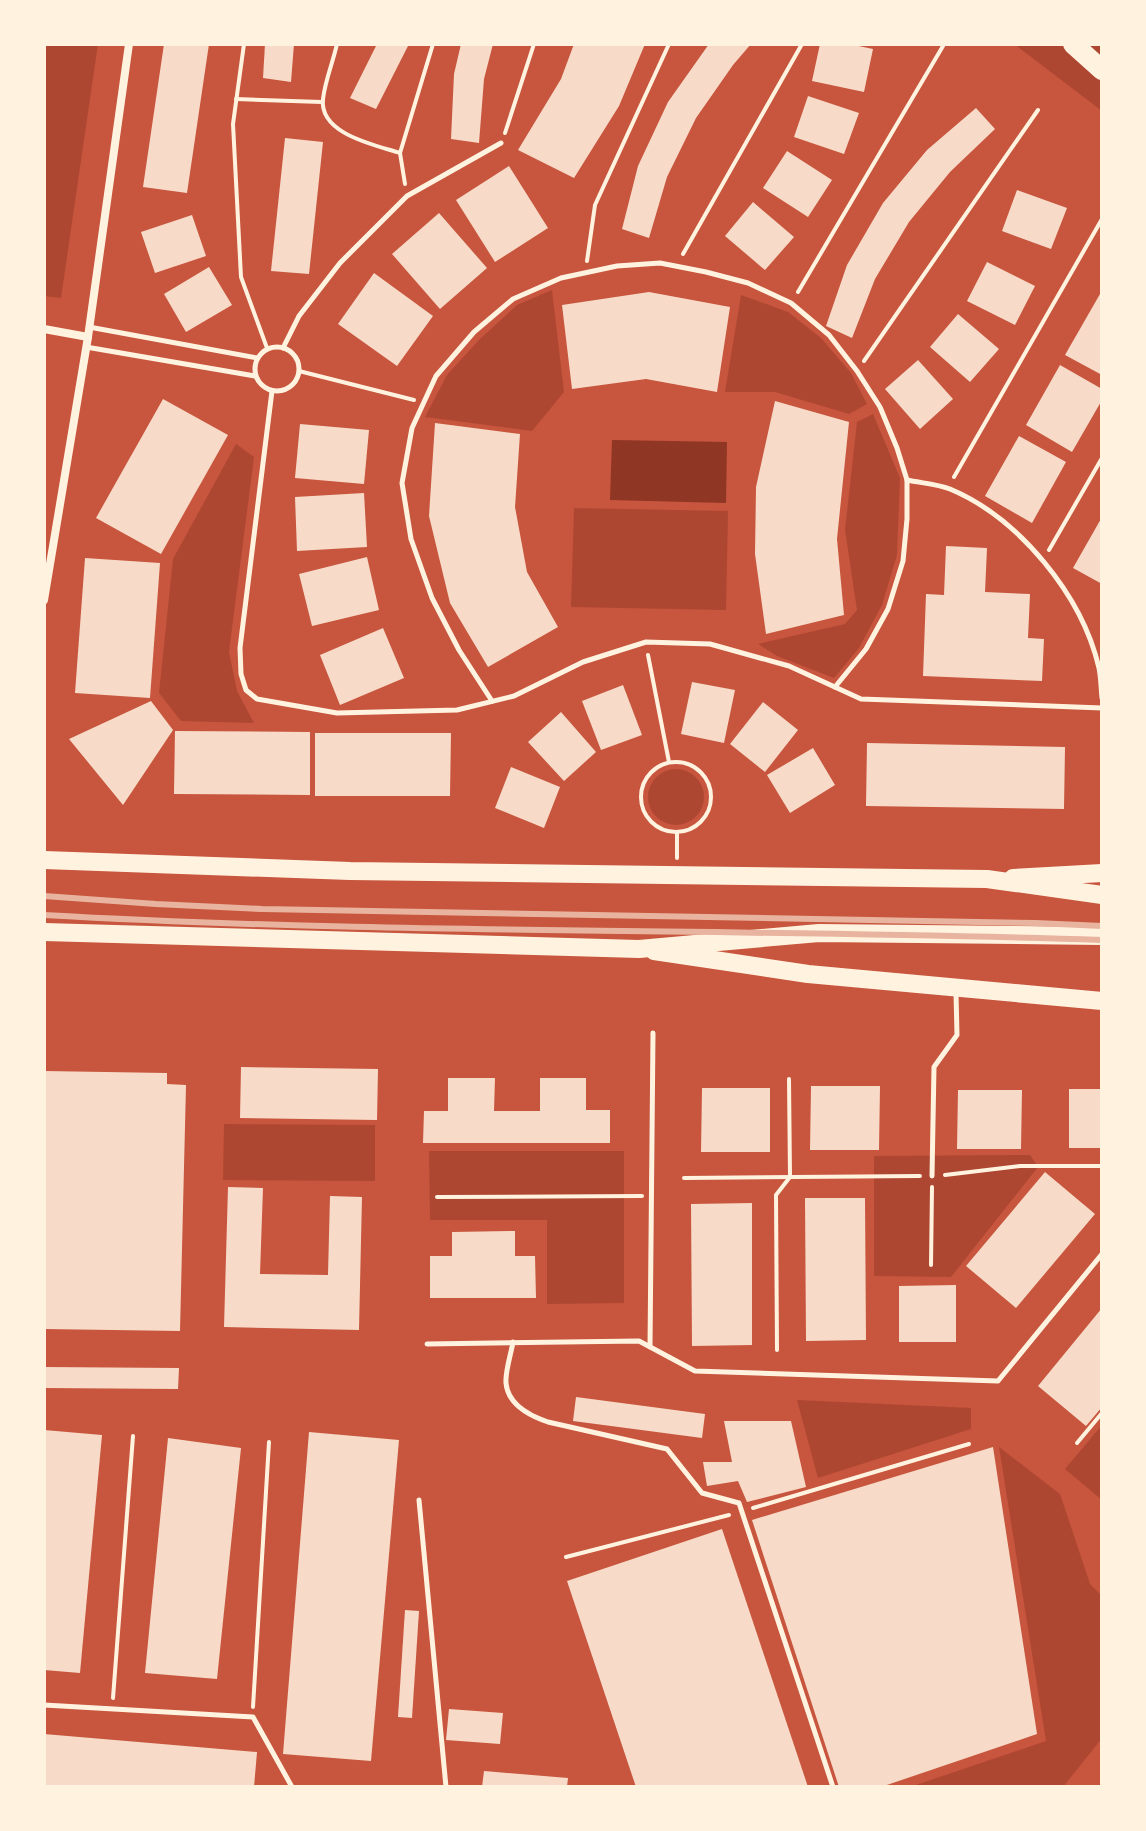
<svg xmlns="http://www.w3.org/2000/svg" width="1146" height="1831" font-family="'Space Grotesk',sans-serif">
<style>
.green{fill:#ae4732}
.water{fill:#8f3625}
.building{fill:#f7dbc8}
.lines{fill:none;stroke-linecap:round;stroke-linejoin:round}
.path{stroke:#fff3e0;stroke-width:4}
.service{stroke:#fff3e0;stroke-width:5}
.minor{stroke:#fff3e0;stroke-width:8}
.primary{stroke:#fff3e0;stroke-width:18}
.trunk{stroke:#fff3e0;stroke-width:18}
.motorway{stroke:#fff3e0;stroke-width:20}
.rail{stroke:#e9b49f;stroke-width:6}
</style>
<rect width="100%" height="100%" fill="#c8553d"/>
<!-- green -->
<g class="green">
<path d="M44,44H98L61,298L44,296Z"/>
<path d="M1014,44H1100L1102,46V111Z"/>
<path d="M552,290L564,392L532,431L425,417L447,375L479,340L517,305Z"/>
<path d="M741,295L788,312L821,338L851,373L867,404L849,414L775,392H725Z"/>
<path d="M873,414L900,478L897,555L882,605L859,648L834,678L777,656L758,644L845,624L857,610L845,530L857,422Z"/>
<path d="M236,444L254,457L229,652L237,691L254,723L181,721L159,693L173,559Z"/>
<path d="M574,508L728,511L726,610L571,607Z"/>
<circle cx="676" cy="797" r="28"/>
<path d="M224,1124L375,1125V1181L223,1180Z"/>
<path d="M429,1151H624V1303L547,1304V1220H430Z"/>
<path d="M1030,1155L1038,1167L951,1277L874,1276V1156Z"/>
<path d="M797,1400L971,1408V1429L818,1478Z"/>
<path d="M1102,1425V1500L1065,1469Z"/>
<path d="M999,1447L1060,1494L1090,1584L1102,1596V1738L1063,1787H910L1046,1741Z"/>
</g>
<!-- water -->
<path class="water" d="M612,440L727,442L726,503L610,500Z"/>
<!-- building -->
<g class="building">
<path d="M164,44H209L187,193L143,187Z"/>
<path d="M265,44H294L291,82L263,78Z"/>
<path d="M377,44H409L376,109L350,98Z"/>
<path d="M461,44H493L484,79L479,143L451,139L454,74Z"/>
<path d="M574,44H645L619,106L574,178L518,150L561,79Z"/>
<path d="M709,44H751L733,65L696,118L667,177L649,238L622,229L638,166L668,102Z"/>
<path d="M820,44H849L873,49L864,92L812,81Z"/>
<path d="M808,96L859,113L844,154L794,137Z"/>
<path d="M976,108L995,129L950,172L909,222L875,279L852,338L826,326L847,265L883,203L927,150Z"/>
<path d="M285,138L323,142L309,274L271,271Z"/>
<path d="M787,151L832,180L808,217L763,188Z"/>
<path d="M509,166L548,228L495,262L456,200Z"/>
<path d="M1017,190L1067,208L1051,249L1002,231Z"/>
<path d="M753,202L794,237L765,270L725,236Z"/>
<path d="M439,213L487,268L440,309L392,254Z"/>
<path d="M192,215L206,256L155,273L141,232Z"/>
<path d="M987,262L1035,286L1015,325L967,301Z"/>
<path d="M209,267L232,305L186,332L164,294Z"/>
<path d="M374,273L433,316L397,366L338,324Z"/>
<path d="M649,292L730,307L717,392L646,379L572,389L562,305Z"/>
<path d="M1100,294L1102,295V375L1065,355Z"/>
<path d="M958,314L999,349L970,382L930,347Z"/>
<path d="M918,360L953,399L920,429L885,389Z"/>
<path d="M1060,365L1102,389V400L1072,452L1026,425Z"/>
<path d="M163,399L228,435L161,554L96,518Z"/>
<path d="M775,401L849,422L837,539L844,615L766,634L755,554L756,487Z"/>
<path d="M435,423L520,434L515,507L527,572L558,627L488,667L450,603L429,516Z"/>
<path d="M300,424L369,430L364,484L295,478Z"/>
<path d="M1019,436L1066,462L1032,523L985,496Z"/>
<path d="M364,493L367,547L297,551L295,497Z"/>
<path d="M1102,517V584L1073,568Z"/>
<path d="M946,546L987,548L985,592L1030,594L1028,638L1044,639L1042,681L923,676L926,594L944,595Z"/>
<path d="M367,557L379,610L312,626L299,574Z"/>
<path d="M85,558L160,563L150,698L75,693Z"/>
<path d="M383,628L404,678L340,705L320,655Z"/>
<path d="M692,682L735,690L724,743L681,734Z"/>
<path d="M623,685L642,735L601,750L582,701Z"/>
<path d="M151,701L173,730L123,805L69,739Z"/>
<path d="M763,702L798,730L765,772L730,744Z"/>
<path d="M561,712L596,752L564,781L528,742Z"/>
<path d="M175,731L310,732V795L174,794Z"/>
<path d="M315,733H451L450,796H315Z"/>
<path d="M867,743L1065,747L1064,809L866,806Z"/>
<path d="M813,748L835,785L790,813L767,775Z"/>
<path d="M511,767L560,787L544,828L495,808Z"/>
<path d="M241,1067L378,1069L377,1120L240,1118Z"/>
<path d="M44,1071L167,1073V1084L186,1085L180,1331L44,1329Z"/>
<path d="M448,1078H495L494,1111H540V1078H586V1110H610V1143H423L424,1111H448Z"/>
<path d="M811,1086H880L879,1150H810Z"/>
<path d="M702,1088H770V1152H701Z"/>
<rect x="1069" y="1089" width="33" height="59"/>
<path d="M958,1090H1022L1021,1149H957Z"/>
<path d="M1045,1172L1095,1214L1016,1308L966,1266Z"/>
<path d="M228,1187L263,1188L260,1274L328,1275L330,1196L362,1197L359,1330L224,1327Z"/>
<path d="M805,1198H865L866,1340L806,1341Z"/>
<path d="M752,1203V1345L692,1346L691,1204Z"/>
<path d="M515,1231V1256H535L536,1298H430V1256H452V1232Z"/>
<path d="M956,1285V1342H899V1286Z"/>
<path d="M1102,1308V1407L1086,1426L1038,1386Z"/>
<path d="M44,1367L179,1368L178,1389L44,1388Z"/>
<path d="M576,1397L705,1414L702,1438L573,1421Z"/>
<path d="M724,1421H791L806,1487L747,1502L738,1481L707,1486L703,1462H732Z"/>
<path d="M44,1430L102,1435L80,1673L44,1670Z"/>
<path d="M309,1432L399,1440L371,1761L283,1754Z"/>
<path d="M168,1438L241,1448L217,1679L145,1673Z"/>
<path d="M993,1447L1037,1734L881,1787H839L752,1520Z"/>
<path d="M722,1529L808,1787H636L567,1581Z"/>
<path d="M405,1610L419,1611L412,1718L398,1717Z"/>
<path d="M449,1709L503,1713L500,1744L446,1740Z"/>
<path d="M44,1734L257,1752L254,1787H44Z"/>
<path d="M484,1771L568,1778L567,1787H482Z"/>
</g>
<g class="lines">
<!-- path -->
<g class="path">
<path d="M244,44L233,124L241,277L267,348"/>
<path d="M337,44C333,62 325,81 323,99C319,134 375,145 400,153"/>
<path d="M236,99L322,102"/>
<path d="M505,133L534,44"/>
<path d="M405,184L400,153L433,44"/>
<path d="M683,254L802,44"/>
<path d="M587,261L595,205L669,44"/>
<path d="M798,292L943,46"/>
<path d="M864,361L1038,110"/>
<path d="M299,371L414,400"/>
<path d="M954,477L1102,219"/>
<path d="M1049,550L1102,458"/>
<path d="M648,655L669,762"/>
<circle cx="676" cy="797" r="35"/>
<path d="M677,832V858"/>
<path d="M945,1175L1020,1166H1102"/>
<path d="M684,1178L920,1176"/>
<path d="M437,1197L642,1196"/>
<path d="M931,1265L932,1187"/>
<path d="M777,1350L776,1195L790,1177L789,1079"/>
<path d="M1077,1443L1102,1413"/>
<path d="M753,1508L969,1444"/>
<path d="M566,1557L729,1515"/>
<path d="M113,1698L133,1436"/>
<path d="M253,1707L269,1442"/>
</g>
<!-- service -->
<g class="service">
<path d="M89,327L257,358"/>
<circle cx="277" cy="369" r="22"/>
<path d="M86,347L255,376"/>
<path d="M283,348L299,316L340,263L407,196L501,143"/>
<path d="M272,391L240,648L241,674L246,690L257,699L337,713L457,710L514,696L583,662L646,642L710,644L789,666L861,699L1102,708"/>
<path d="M907,480C921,483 937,484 950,489C1019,518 1082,595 1099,668C1101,678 1101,688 1102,698"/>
<path d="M492,701L459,650L432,598L411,539L402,483L412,428L436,376L474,332L513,299L561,278L617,266L660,263L706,272L748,283L791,303L829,335L857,371L880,407L897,448L907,480V519L903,561L888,609L866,649L835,687"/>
<path d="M932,1176L934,1067L957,1035L956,993"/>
<path d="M513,1342C511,1354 505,1372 506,1383C508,1405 530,1416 548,1422L667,1449L702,1493L739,1503L833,1787"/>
<path d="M427,1344L639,1341L695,1371L998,1381L1102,1254"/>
<path d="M650,1347L653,1033"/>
<path d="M419,1500L446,1787"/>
<path d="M44,1705L253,1717L292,1787"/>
</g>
<!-- minor -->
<g class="minor">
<path d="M44,329L88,337"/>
<path d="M44,600L88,337L129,44"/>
</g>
<!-- primary -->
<g class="primary">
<path d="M1013,878L1102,873"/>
<path d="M654,951L808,974L1102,1001"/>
</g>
<!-- trunk -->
<g class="trunk">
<path d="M44,860L350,871L987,879L1102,895"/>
<path d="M44,932L639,949L819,933L1102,936"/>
</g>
<!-- motorway -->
<path class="motorway" d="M1073,44L1102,70"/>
<!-- rail -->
<g class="rail">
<path d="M44,896L156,904L262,909L1036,923L1102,926"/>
<path d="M44,915C396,935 750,928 1102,940"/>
</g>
</g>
<!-- border -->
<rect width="1146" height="1831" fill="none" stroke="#fff3e0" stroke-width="92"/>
</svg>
